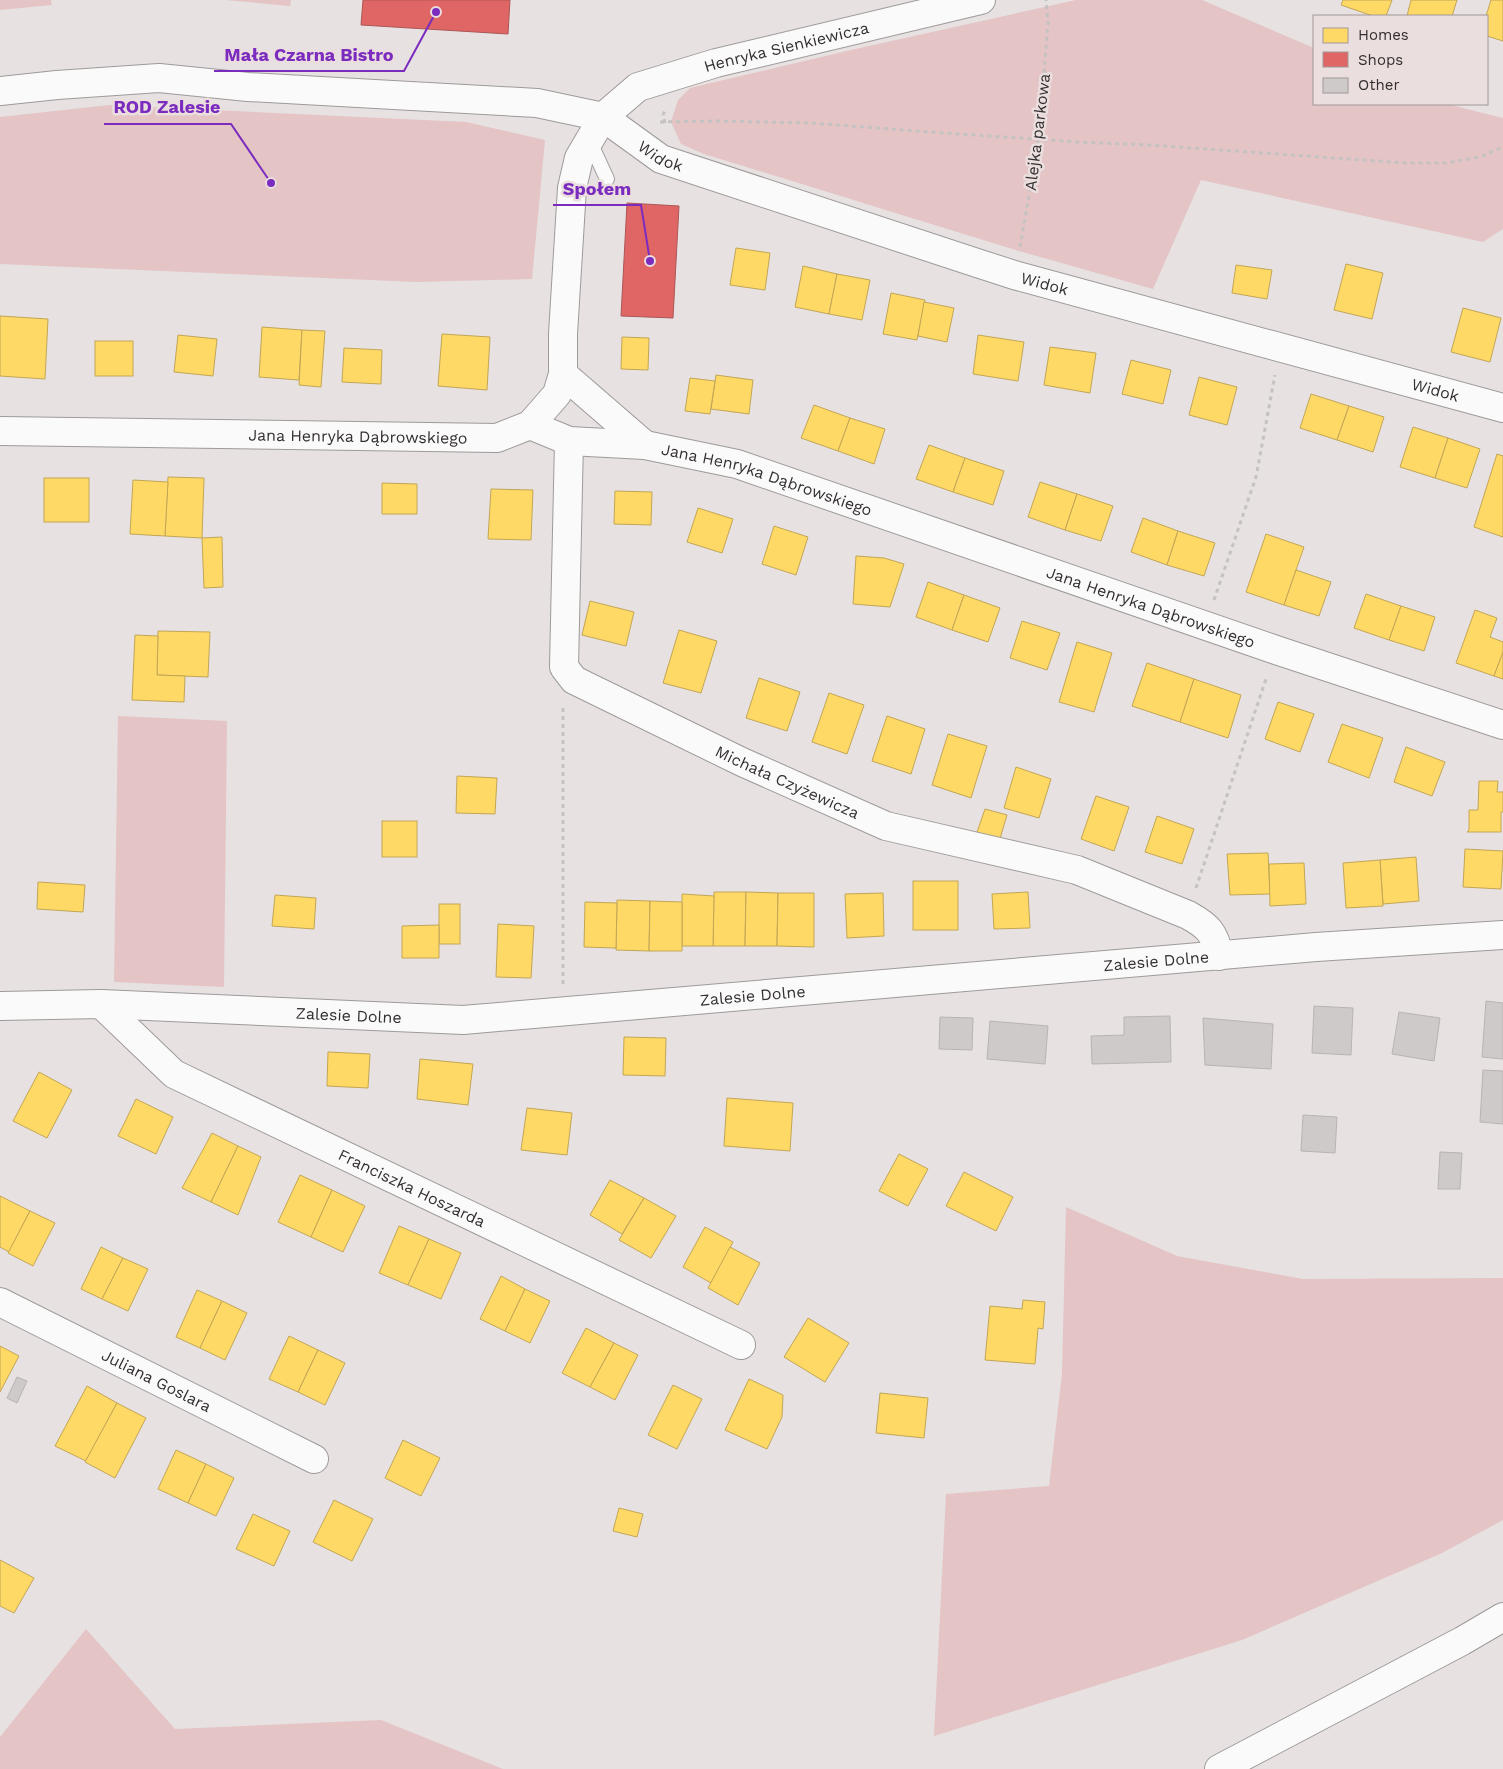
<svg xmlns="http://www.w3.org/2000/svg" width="1503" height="1769" font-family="'Work Sans',sans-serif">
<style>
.green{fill:#e4c4c5}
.homes{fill:#ffd966;stroke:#c2a656}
.shops{fill:#e06666;stroke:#ac5656}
.building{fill:#cecaca;stroke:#b9b4b4}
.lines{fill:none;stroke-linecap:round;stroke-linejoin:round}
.lane-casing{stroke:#9e9a9a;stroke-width:16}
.street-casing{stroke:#9e9a9a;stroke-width:30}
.secondary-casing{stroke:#9e9a9a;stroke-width:30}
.primary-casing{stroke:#9e9a9a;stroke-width:30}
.path{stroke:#c5c2c2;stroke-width:3;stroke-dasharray:4 4;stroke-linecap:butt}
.lane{stroke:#fbfafa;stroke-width:14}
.street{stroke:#fbfafa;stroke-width:28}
.secondary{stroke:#fbfafa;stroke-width:28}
.primary{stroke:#fbfafa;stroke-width:28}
.labels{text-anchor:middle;stroke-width:5;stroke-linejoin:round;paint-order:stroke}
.street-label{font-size:16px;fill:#332f2f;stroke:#eadede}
.leader{fill:none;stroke:#7b2cbf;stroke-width:2}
.callout-dot{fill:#7b2cbf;stroke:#eadede;stroke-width:2}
.callout-label{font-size:18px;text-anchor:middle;font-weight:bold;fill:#7b2cbf;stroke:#eadede;stroke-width:5;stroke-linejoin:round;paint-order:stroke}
</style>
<rect width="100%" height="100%" fill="#e7e1e1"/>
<!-- green -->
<g class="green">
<path d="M0,0H51L52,5L0,10Z"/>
<path d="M226,0H291L290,6Z"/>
<path d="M1076,0H1202L1314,48V104H1447L1503,118V229L1483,242L1201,180L1153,289L1019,251L704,154L681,144L671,122L678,100L690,88L851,50Z"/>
<path d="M109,105L466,122L545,140L532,279L417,282L0,264V117Z"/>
<path d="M118,716L227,721L224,987L114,982Z"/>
<path d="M1066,1207L1177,1256L1303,1279L1503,1278V1520L1442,1553L1242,1640L934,1736L946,1494L1049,1486L1062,1374Z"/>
<path d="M86,1629L175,1729L381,1720L503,1769H0V1737Z"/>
</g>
<!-- homes -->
<g class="homes">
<path d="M1343,0H1392L1386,16H1373L1341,5Z"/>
<path d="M1411,0H1457L1452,16H1407Z"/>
<path d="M1491,0H1503V41L1487,36L1486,16Z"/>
<path d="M736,248L770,253L765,290L730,285Z"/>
<path d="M1346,264L1383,273L1372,319L1334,310Z"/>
<path d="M1236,265L1272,270L1267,299L1232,293Z"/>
<path d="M803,266L837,274L829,314L795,307Z"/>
<path d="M837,274L870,280L862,320L829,314Z"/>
<path d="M891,293L925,300L917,340L883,334Z"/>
<path d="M924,302L954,308L947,342L918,336Z"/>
<path d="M1463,308L1501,318L1490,362L1451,352Z"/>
<path d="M0,316L48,319L45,379L0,376Z"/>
<path d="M262,327L302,330L299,380L259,377Z"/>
<path d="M302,330L325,331L321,387L299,385Z"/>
<path d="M442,334L490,337L487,390L438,386Z"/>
<path d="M178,335L217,339L213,376L174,372Z"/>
<path d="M978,335L1024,342L1018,381L973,374Z"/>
<path d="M622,337L649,338L648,370L621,369Z"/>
<rect x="95" y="341" width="38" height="35"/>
<path d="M1050,347L1096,353L1090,393L1044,385Z"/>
<path d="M344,348L382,350L381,384L342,382Z"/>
<path d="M1131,360L1171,370L1163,404L1122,394Z"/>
<path d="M716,375L753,380L749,414L711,409Z"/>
<path d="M1199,377L1237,387L1227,425L1189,415Z"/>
<path d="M690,378L715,381L710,414L685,411Z"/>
<path d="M1311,394L1349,406L1337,440L1300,428Z"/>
<path d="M814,405L850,418L838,451L801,438Z"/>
<path d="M1349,406L1384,417L1373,452L1337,440Z"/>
<path d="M850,418L885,429L874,464L838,451Z"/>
<path d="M1413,427L1448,438L1435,478L1400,467Z"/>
<path d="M1448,438L1480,449L1467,488L1435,478Z"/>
<path d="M929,445L965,458L953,492L916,479Z"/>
<path d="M1497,454L1503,456V537L1474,527Z"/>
<path d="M965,458L1004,471L993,505L953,492Z"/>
<path d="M168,477L204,478L202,538L165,536Z"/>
<rect x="44" y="478" width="45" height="44"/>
<path d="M133,480L168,482L165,536L130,534Z"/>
<path d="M1040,482L1077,494L1065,530L1028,517Z"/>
<path d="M382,483L417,484V514H382Z"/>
<path d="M491,489L533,490L531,540L488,539Z"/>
<path d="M615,491L652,492L651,525L614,524Z"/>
<path d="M1077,494L1113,506L1101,541L1065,530Z"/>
<path d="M698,508L733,519L722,553L687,542Z"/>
<path d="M1143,518L1178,531L1167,565L1131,552Z"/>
<path d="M774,526L808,537L796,575L762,564Z"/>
<path d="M1178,531L1215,543L1204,576L1167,565Z"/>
<path d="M1266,534L1304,547L1284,605L1246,592Z"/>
<path d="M222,537L223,587L204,588L202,538Z"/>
<path d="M856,556L884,558L904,564L890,607L853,604Z"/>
<path d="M1296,570L1331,582L1319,616L1284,605Z"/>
<path d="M928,582L964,595L952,630L916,617Z"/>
<path d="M1366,594L1401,606L1389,640L1354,628Z"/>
<path d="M964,595L1000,608L988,642L952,630Z"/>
<path d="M590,601L634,612L626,646L582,635Z"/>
<path d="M1401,606L1435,617L1424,651L1389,640Z"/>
<path d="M1475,610L1497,618L1490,637L1503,642V652L1494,676L1456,663Z"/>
<path d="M1022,621L1060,633L1047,670L1010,658Z"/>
<path d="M679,630L717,641L701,693L663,683Z"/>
<path d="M158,631L210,632L208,677L157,675Z"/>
<path d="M135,635L158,636L157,675L185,676L184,702L132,700Z"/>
<path d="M1077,642L1112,653L1094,712L1059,702Z"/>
<path d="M1503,652V679L1494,676Z"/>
<path d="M1147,663L1194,679L1180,722L1132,706Z"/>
<path d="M759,678L800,692L787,731L746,718Z"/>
<path d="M1194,679L1241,695L1228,738L1180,722Z"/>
<path d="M829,693L864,705L847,754L812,742Z"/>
<path d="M1278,702L1314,714L1300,752L1265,739Z"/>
<path d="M887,716L925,729L911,774L872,761Z"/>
<path d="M1342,724L1383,738L1369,778L1328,762Z"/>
<path d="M948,734L987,746L971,798L932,785Z"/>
<path d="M1406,747L1445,762L1432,796L1394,782Z"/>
<path d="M1016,767L1051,779L1039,818L1004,808Z"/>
<path d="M457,776L497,778L495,814L456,813Z"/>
<path d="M1479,781H1498L1497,792H1503V812H1501V832H1467L1469,830V810H1478Z"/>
<path d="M1096,796L1129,807L1114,851L1081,839Z"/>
<path d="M985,809L1007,815L999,842L976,835Z"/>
<path d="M1157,816L1194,829L1182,864L1145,852Z"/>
<rect x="382" y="821" width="35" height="36"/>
<path d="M1465,849L1503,851L1501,889L1463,887Z"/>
<path d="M1268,853L1270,894L1230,895L1227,854Z"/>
<path d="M1416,857L1419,901L1383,904L1380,860Z"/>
<path d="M1380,860L1383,906L1346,908L1343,863Z"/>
<path d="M1304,863L1306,904L1270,906L1269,864Z"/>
<rect x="913" y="881" width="45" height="49"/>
<path d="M38,882L85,885L83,912L37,909Z"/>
<path d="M714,892H746L745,946H713Z"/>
<path d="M746,892L778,893L777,946H745Z"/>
<path d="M1028,892L1030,928L994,929L992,894Z"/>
<path d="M778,893H814V947L777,946Z"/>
<path d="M883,893L884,936L847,938L845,894Z"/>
<path d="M682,894L714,896L713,946H682Z"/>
<path d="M275,895L316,898L314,929L272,926Z"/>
<path d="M617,900L650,901L649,951L616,950Z"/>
<path d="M650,901L682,902V951H649Z"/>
<path d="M585,902L617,903L616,948L584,947Z"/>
<rect x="439" y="904" width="21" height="40"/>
<path d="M498,924L534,926L531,978L496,977Z"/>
<path d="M439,925V958H402V926Z"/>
<path d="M624,1037L666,1038L665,1076L623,1075Z"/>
<path d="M328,1052L370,1054L368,1088L327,1086Z"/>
<path d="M420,1059L473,1064L468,1105L417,1099Z"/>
<path d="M39,1072L72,1090L47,1138L13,1121Z"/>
<path d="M727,1098L793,1103L790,1151L724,1146Z"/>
<path d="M136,1099L173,1117L156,1154L118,1136Z"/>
<path d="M527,1108L572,1113L567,1155L521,1150Z"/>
<path d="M212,1133L238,1146L211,1202L182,1188Z"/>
<path d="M238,1146L261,1157L238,1215L211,1202Z"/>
<path d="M899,1154L928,1169L908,1206L879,1191Z"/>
<path d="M964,1172L1013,1197L996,1231L946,1206Z"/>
<path d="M300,1175L332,1190L311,1237L278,1222Z"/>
<path d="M610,1180L644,1198L622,1234L590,1215Z"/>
<path d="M332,1190L365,1206L343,1252L311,1237Z"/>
<path d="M0,1196L30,1211L9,1252L0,1247Z"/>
<path d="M644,1198L676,1216L651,1258L619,1240Z"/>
<path d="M30,1211L55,1223L33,1266L8,1253Z"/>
<path d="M399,1226L429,1239L408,1285L379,1273Z"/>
<path d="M705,1227L733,1242L711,1283L683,1267Z"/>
<path d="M429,1239L461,1253L441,1299L408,1285Z"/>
<path d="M101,1247L123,1258L102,1299L81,1289Z"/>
<path d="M730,1247L760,1263L738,1305L708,1288Z"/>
<path d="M123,1258L148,1269L128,1311L102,1299Z"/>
<path d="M501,1276L525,1289L505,1331L480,1319Z"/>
<path d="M525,1289L550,1301L530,1343L505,1331Z"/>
<path d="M197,1290L222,1301L200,1348L176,1337Z"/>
<path d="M1023,1300L1045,1302L1043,1329L1038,1328L1035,1364L985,1360L990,1306L1022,1309Z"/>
<path d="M222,1301L247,1313L225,1360L200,1348Z"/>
<path d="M808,1318L849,1343L825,1382L784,1357Z"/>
<path d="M586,1328L614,1343L590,1387L562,1373Z"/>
<path d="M289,1336L318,1350L298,1392L269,1379Z"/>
<path d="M614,1343L638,1355L615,1400L590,1387Z"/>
<path d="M0,1346L19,1356L0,1392Z"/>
<path d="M318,1350L345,1363L325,1405L298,1392Z"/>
<path d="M749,1379L783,1395L782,1417L767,1449L725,1430Z"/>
<path d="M673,1385L702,1399L677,1449L648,1435Z"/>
<path d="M87,1386L117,1403L86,1461L55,1446Z"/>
<path d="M880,1393L928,1398L924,1438L876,1433Z"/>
<path d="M117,1403L146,1418L115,1478L85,1462Z"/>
<path d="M403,1440L440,1458L421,1496L385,1478Z"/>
<path d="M176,1450L206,1464L188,1503L158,1489Z"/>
<path d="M206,1464L234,1478L216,1516L188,1503Z"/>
<path d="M334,1500L373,1519L352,1561L313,1542Z"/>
<path d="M619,1508L643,1514L637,1537L613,1531Z"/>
<path d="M253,1514L290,1531L274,1566L236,1549Z"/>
<path d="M0,1560L34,1578L14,1613L0,1606Z"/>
</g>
<!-- shops -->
<g class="shops">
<path d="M363,0H510L508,34L361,25Z"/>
<path d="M627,203L679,206L673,318L621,316Z"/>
</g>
<!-- building -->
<g class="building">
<path d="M1486,1001L1503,1003V1059L1482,1057Z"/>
<path d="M1314,1006L1353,1008L1351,1055L1312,1053Z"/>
<path d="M1399,1012L1440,1018L1434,1061L1392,1054Z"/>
<path d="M1170,1016L1171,1062L1092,1064L1091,1036L1124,1035V1017Z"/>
<path d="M940,1017L973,1018L972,1050L939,1049Z"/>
<path d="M1203,1018L1273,1024L1271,1069L1205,1065Z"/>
<path d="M990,1021L1048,1026L1045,1064L987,1059Z"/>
<path d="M1483,1070L1503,1071V1124L1480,1122Z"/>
<path d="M1303,1115L1337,1117L1335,1153L1301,1151Z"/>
<path d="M1440,1152L1462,1153L1460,1189H1438Z"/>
<path d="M17,1377L27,1381L17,1403L7,1398Z"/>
</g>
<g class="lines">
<defs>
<path id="lane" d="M589,140L607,179"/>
<g id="street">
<path d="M0,91L57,85L159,78L248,87L537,103L603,117"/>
<path d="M563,374L645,445"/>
<path id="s1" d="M530,425L569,441L645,445L737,464L1276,650L1503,725"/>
<path id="s2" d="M569,441L564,667L574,680L742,762L886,826L1077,870L1188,915C1208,926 1215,933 1219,956"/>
<path id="s3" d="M101,1004L174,1074L741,1345"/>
<path id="s4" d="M0,1006L101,1004L463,1020L1316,947L1503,935"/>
<path id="s5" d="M0,1302L314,1459"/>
</g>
<g id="secondary">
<path id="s6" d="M603,117L661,159L977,263L1014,275L1503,408"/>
<path id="s7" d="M0,431L497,438L530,425L557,394L563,374V334L572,188L579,158L603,117L638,87L716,63L981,0"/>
</g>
<path id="primary" d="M1219,1769L1462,1641L1503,1617"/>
</defs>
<!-- lane casing -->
<use href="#lane" class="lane-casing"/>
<!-- street casing -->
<use href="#street" class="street-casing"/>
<!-- secondary casing -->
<use href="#secondary" class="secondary-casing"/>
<!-- primary casing -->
<use href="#primary" class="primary-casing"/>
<!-- path -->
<g class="path">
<path d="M660,122L717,121L811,123L930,132L1077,142L1149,145L1406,163H1446L1480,157L1503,147"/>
<path d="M665,123L663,115L666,108"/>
<path d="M1020,247L1039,138L1048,22L1046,0"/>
<path d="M1214,600L1256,477L1275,375"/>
<path d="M1196,888L1267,676"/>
<path d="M563,984V705"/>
</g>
<!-- lane -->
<use href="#lane" class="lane"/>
<!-- street -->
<use href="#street" class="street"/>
<!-- secondary -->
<use href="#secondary" class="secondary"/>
<!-- primary -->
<use href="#primary" class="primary"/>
</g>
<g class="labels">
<!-- street labels -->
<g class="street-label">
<text dy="6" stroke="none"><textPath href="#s7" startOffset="1059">Henryka Sienkiewicza</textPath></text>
<text transform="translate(1037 132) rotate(-83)" y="6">Alejka parkowa</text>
<text dy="6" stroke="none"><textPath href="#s6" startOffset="70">Widok</textPath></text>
<text dy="6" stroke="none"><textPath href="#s6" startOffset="475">Widok</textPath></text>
<text dy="6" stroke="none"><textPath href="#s6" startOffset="880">Widok</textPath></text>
<text dy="6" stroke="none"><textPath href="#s7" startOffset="358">Jana Henryka Dąbrowskiego</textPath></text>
<text dy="6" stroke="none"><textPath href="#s1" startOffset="245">Jana Henryka Dąbrowskiego</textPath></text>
<text dy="6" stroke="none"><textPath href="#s1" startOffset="650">Jana Henryka Dąbrowskiego</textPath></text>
<text dy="6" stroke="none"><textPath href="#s2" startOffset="479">Michała Czyżewicza</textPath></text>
<text dy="6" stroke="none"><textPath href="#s4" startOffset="1159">Zalesie Dolne</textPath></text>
<text dy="6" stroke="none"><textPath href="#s4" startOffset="754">Zalesie Dolne</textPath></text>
<text dy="6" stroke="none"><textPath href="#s4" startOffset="349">Zalesie Dolne</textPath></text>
<text dy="6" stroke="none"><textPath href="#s3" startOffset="365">Franciszka Hoszarda</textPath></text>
<text dy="6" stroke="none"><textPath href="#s5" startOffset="175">Juliana Goslara</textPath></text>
</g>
</g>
<!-- callouts -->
<path class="leader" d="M436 12L404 71H214M271 183L231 124H104M650 261L641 205H553"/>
<g class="callout-dot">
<circle cx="436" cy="12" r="5"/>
<circle cx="271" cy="183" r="5"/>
<circle cx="650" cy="261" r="5"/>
</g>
<g class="callout-label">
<text x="309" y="61">Mała Czarna Bistro</text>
<text x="167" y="113">ROD Zalesie</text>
<text x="597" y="195">Społem</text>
</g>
<!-- legend -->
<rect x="1313" y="15" width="175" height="90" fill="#eadede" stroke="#a19898"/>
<rect x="1323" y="28" width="25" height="15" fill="#ffd966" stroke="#a19898"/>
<text x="1358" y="40" font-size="15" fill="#332f2f">Homes</text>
<rect x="1323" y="52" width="25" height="15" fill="#e06666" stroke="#a19898"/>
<text x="1358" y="65" font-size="15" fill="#332f2f">Shops</text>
<rect x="1323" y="78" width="25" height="15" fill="#cecaca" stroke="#a19898"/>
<text x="1358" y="90" font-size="15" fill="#332f2f">Other</text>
</svg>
